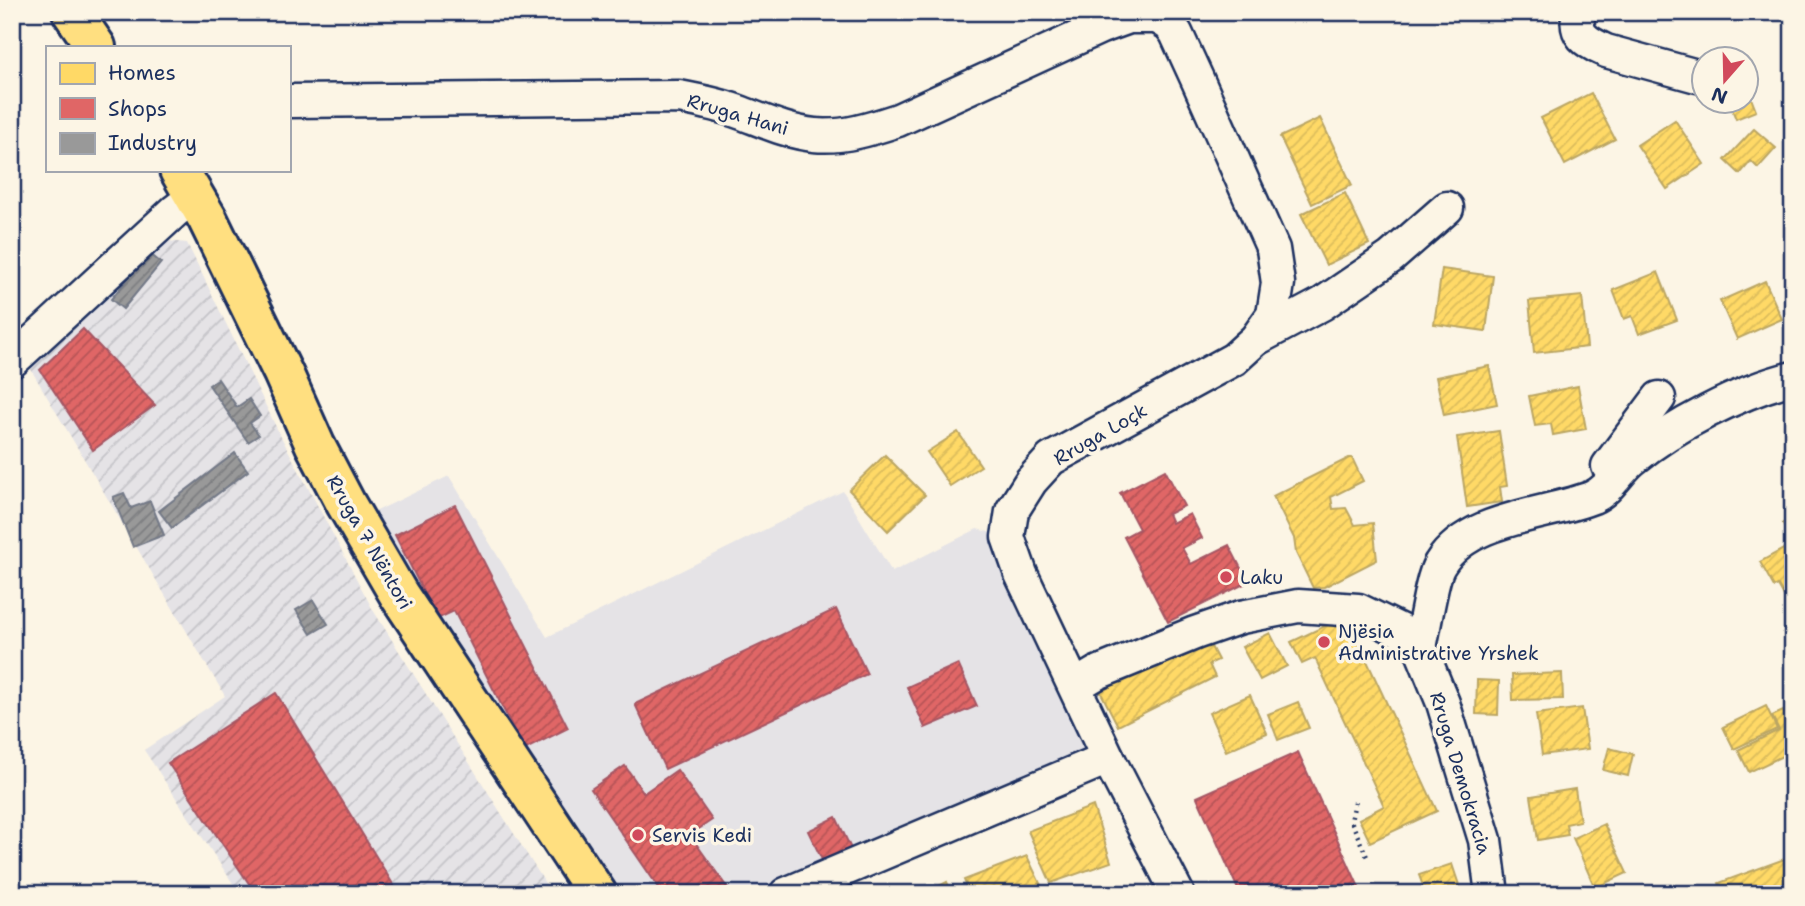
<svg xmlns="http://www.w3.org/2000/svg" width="1805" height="906" font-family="'Shantell Sans',sans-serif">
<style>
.built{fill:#e5e3e6}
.industrial{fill:url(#industrial-furrows)}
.homes{fill:url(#homes-hatch);stroke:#bba664;stroke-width:2}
.shops{fill:url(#shops-hatch);stroke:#a55664;stroke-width:2}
.industry{fill:url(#industry-hatch);stroke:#737987;stroke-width:2}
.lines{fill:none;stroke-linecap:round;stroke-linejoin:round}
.minor-casing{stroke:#1b2f5e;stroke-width:37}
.major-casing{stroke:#1b2f5e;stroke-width:44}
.path{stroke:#1b2f5e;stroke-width:4.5;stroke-dasharray:2 5;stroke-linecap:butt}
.minor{stroke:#fcf5e5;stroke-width:32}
.major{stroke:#ffdf80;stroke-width:38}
.poi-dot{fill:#d1495b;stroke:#fcf5e5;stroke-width:2.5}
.labels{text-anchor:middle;stroke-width:7;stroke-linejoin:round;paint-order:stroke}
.street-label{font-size:19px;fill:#1b2f5e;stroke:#fcf5e5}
.poi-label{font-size:19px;fill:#1b2f5e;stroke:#fcf5e5;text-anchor:start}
</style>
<defs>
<pattern id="industrial-furrows" width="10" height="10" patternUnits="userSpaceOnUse" patternTransform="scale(1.75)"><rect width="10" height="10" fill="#e5e3e6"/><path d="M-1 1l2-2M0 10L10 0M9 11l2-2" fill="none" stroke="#c4c3c8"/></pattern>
<pattern id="homes-hatch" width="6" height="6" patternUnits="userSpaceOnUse" patternTransform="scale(1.75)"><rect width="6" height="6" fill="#ffd966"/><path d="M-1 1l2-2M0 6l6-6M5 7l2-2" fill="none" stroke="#dabb5b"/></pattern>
<pattern id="shops-hatch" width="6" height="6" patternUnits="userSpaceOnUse" patternTransform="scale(1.75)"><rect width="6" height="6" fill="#e06666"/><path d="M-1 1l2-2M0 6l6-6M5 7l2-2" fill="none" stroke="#b55457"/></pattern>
<pattern id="industry-hatch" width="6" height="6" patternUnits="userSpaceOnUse" patternTransform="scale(1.75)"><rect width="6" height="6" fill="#999"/><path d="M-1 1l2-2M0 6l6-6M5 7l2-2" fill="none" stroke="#7c7d80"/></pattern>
</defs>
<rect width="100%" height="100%" fill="#fcf5e5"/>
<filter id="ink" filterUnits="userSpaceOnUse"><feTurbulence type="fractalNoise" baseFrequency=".0143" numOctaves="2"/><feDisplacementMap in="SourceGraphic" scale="14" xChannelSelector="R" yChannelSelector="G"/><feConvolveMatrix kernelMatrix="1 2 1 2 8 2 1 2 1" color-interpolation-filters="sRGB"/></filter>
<g filter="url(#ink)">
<!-- built -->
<path class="built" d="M449,476L547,637L843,491L892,572L977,529L1008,537L1108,758L786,894H597L356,521Z"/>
<!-- industrial -->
<path class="industrial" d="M168,241L187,243L279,433L373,610L552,894H240L144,750L225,696L30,368Z"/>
<!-- homes -->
<g class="homes">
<path d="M1746,85L1756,111L1736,119L1729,102H1745Z"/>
<path d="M1591,93L1615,139L1565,165L1541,118Z"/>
<path d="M1320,118L1352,185L1312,204L1280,137Z"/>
<path d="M1675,120L1704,164L1667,189L1637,145Z"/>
<path d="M1754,129L1776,148L1758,168L1751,161L1740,174L1725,160Z"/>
<path d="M1345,193L1369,244L1326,265L1301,214Z"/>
<path d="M1442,269L1493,276L1486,331L1434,324Z"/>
<path d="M1658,272L1677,320L1639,334L1632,316L1624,319L1613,290Z"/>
<path d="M1765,281L1782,319L1737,339L1720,301Z"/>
<path d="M1582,296L1587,347L1534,353L1529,301Z"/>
<path d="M1489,366L1497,404L1444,415L1436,377Z"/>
<path d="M1578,386L1586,429L1553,435L1551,424L1535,426L1529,396Z"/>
<path d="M1499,431L1507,486L1500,487L1502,502L1467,507L1457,437Z"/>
<path d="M958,432L981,466L950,486L927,452Z"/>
<path d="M885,455L925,495L888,531L849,490Z"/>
<path d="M1349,458H1352L1363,481L1331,497L1333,509L1346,508L1355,525L1373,523L1377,560L1324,587L1313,588L1296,553L1294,538L1273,496Z"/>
<path d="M1793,519V540L1790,541L1783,523Z"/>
<path d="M1787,547L1793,555V612L1778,585L1774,587L1760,562Z"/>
<path d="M1346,616L1437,811L1370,842L1359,819L1384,806L1315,658L1302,664L1291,642Z"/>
<path d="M1270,633L1287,666L1260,680L1242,647Z"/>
<path d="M1206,637L1218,660L1209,664L1215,677L1118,726L1100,691Z"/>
<path d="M1562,673L1563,699L1513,700L1512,675Z"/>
<path d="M1477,680L1499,681L1498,715L1476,714Z"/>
<path d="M1250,695L1267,733L1226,751L1209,713Z"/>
<path d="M1298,702L1309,728L1278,740L1268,714Z"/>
<path d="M1766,706L1777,729L1734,749L1723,727Z"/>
<path d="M1582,708L1588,749L1542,755L1536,714Z"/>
<path d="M1783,711L1793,731V751L1749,772L1738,750L1779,730L1772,716Z"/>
<path d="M1609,748L1633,754L1628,776L1603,770Z"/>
<path d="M1575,789L1580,821L1566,824L1568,835L1538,840L1531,796Z"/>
<path d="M1093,806L1111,862L1051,883L1028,831Z"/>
<path d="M1604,824L1627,873L1595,888L1573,838Z"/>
<path d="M1027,856L1045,894H970L964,880Z"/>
<path d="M1787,858L1793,873V894H1746L1745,889L1733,894H1723L1719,883Z"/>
<path d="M1452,864L1462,894H1426L1419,875Z"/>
<path d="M947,882L952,894H924Z"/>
</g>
<!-- shops -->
<g class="shops">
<path d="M83,329L155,405L93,450L40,370Z"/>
<path d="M1165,470L1184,506L1168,514L1172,523L1190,514L1202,538L1182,548L1191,564L1229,545L1248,582L1168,622L1124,537L1139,529L1120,493Z"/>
<path d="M455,505L568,728L524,750L454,611L437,619L395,535Z"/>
<path d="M836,609L867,674L665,769L635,704Z"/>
<path d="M958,664L977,706L925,728L907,687Z"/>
<path d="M276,693L399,894H256L168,763Z"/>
<path d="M1298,752L1362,894H1240L1197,797Z"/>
<path d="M625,766L644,793L677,770L712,820L690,835L731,893L663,894L591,789Z"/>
<path d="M836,817L853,853L825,866L808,831Z"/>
</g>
<!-- industry -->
<g class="industry">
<path d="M149,253L161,263L123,309L111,299Z"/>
<path d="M218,379L237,407L249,399L260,416L250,423L259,435L248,442L209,385Z"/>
<path d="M235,453L248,471L172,528L159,511Z"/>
<path d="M124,493L131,508L150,501L164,535L133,547L113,497Z"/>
<path d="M313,600L328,624L311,634L296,610Z"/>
</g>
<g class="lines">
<defs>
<g id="minor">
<path d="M1579,12C1573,35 1586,42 1606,51L1697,76"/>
<path d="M289,101L679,97C701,101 721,105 742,113C766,122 788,132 814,135C843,138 871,129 898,120L1101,27L1129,17H1157L1169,24L1176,33L1198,81L1273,249L1278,283L1273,315L1256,339L1234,359L1051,459L1031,481L1012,511L1008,537L1021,574L1108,758L1178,894"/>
<path d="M1258,338L1322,304L1391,257L1447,208"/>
<path d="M12,361L175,211L195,196"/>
<path d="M1608,466L1659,398"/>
<path d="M1420,647C1424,630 1432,575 1440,564C1470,516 1546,516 1593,497C1609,490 1619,471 1632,460C1673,426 1740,391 1793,378"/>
<path d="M1075,686L1097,673L1195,633L1241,617L1298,606L1358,610L1399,630L1420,647L1443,703L1485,840L1492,894"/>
<path d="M786,894L1108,758"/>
</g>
<g id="major">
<path d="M72,12L96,47"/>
<path d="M179,170L207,218L283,373L315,445L346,504L399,595L597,894"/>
</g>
</defs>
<!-- minor casing -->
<use href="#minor" class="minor-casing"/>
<!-- major casing -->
<use href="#major" class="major-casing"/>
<!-- path -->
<path class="path" d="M1355,802L1351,821L1368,859"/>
<!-- minor -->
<use href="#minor" class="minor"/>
<!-- major -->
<use href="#major" class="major"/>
</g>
</g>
<!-- markers -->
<g class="poi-dot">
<circle cx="1226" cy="577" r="7"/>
<circle cx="1324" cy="642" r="7"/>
<circle cx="638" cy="835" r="7"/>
</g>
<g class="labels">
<!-- street labels -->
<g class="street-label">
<text transform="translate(738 114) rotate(16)" y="7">Rruga Hani</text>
<text transform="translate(1100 434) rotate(-30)" y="7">Rruga Loçk</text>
<text transform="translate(370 542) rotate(60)" y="7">Rruga 7 Nëntori</text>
<text transform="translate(1461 773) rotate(73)" y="7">Rruga Demokracia</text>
</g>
<!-- poi labels -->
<g class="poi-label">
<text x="1240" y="584">Laku</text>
<text x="1338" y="638">Njësia<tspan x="1338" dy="22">Administrative Yrshek</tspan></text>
<text x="652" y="842">Servis Kedi</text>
</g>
</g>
<!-- margin -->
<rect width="1805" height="906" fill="none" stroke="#fcf5e5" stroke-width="42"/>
<rect x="21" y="21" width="1763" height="864" fill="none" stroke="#1b2f5e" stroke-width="2.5" filter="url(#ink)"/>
<!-- legend -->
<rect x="46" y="46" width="245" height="126" fill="#fcf5e5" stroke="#a2a6af" stroke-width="2"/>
<rect x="60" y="63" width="35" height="21" fill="#ffd966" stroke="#a2a6af" stroke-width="2"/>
<text x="108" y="80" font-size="21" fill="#1b2f5e">Homes</text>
<rect x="60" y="98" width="35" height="21" fill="#e06666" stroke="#a2a6af" stroke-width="2"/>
<text x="108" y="116" font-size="21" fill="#1b2f5e">Shops</text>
<rect x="60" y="133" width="35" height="21" fill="#999999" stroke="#a2a6af" stroke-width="2"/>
<text x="108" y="150" font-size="21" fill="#1b2f5e">Industry</text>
<!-- north arrow -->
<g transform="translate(1725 80) rotate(200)"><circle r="33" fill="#fcf5e5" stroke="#a2a6af" stroke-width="2"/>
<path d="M0-5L12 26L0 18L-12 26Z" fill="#d1495b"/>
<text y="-10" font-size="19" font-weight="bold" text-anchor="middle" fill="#1b2f5e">N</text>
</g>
</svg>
